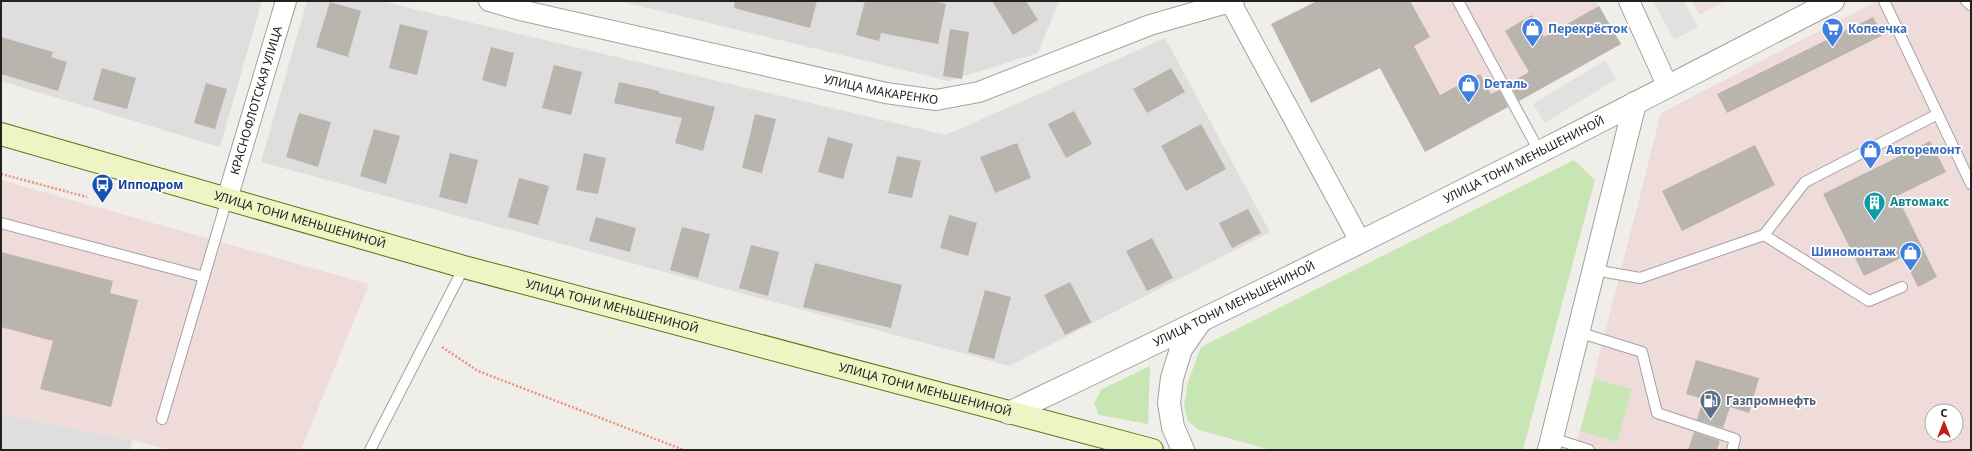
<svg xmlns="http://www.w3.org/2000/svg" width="1972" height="451" font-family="'Noto Sans',sans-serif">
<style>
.residential{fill:#dfdede}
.commercial{fill:#efdcda;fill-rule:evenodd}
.grass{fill:#c8e5b4}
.parking{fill:#e1e1e1}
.building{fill:#bab4ae}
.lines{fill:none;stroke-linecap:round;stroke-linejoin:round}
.service-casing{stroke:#a2a2a2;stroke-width:12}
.minor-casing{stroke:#a2a2a2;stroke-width:22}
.tertiary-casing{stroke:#a2a2a2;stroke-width:24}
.secondary-casing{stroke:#5e7010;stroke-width:24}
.path{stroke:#ed917d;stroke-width:2.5;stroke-dasharray:2 2;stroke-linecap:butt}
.service{stroke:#fff;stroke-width:10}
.minor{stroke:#fff;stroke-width:20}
.tertiary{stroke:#fff;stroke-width:22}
.secondary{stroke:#eef4c3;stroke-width:22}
.labels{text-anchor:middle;stroke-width:3.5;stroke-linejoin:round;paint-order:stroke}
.shop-label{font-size:12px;font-weight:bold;fill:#366cbe;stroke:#fff;text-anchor:start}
.street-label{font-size:12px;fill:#212121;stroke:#fff}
.transit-label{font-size:12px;font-weight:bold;fill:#164399;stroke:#fff;text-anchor:start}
.culture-label{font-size:12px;font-weight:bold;fill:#0d838f;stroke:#fff;text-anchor:start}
.service-label{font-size:12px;font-weight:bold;fill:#4e5e75;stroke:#fff;text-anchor:start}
</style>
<rect width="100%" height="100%" fill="#f0eee9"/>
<!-- residential -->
<g class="residential">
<path d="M1,1H262L220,147L1,81Z"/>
<path d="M307,1H380L946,135L1165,38L1270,232L1009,366L261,162Z"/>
<path d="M619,1H1059L1038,53L949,81Z"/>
<path d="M1,414L132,440L130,450H1Z"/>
</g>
<!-- commercial -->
<g class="commercial">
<path d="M1344,1H1596L1621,44L1525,98L1425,152Z"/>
<path d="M1692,1H1726L1699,15Z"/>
<path d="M1877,1H1971V450H1575L1661,113ZM1932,411H1956V435H1932Z"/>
<path d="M1,180L369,284L301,450H171L132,440L1,414Z"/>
</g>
<!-- grass -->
<g class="grass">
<path d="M1574,160L1595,180L1523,450H1271L1199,430L1188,421L1184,406L1188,382L1201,347Z"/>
<path d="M1150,366L1148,424L1099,415L1094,403L1102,389Z"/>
<path d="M1595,379L1632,389L1617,442L1580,431Z"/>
</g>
<!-- parking -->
<g class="parking">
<path d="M1653,1H1684L1698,27L1674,40Z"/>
<path d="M1605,60L1616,79L1545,123L1533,104Z"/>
</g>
<!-- building -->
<g class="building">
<path d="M735,1H817L810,28L734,8Z"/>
<path d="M865,1H933L946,4L938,44L881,33L879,41L856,35Z"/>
<path d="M992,1H1026L1038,20L1013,35Z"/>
<path d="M1317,1H1410L1430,37L1414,46L1440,95L1480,74L1491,94L1499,90L1508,107L1425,152L1380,68L1311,103L1271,24Z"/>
<path d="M330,2L361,11L348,57L316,47Z"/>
<path d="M1599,6L1621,44L1519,101L1510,83L1529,72L1505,31L1532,15L1544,37Z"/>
<path d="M1873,17L1883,35L1727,113L1717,94Z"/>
<path d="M400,24L428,31L417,75L389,68Z"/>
<path d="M950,29L969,32L962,79L943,76Z"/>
<path d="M1,37L53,52L51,57L67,62L58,91L1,74Z"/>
<path d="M491,47L514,53L506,87L482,80Z"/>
<path d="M554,65L582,72L571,115L542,108Z"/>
<path d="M102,68L136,78L127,109L93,100Z"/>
<path d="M1171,68L1185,92L1147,113L1133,89Z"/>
<path d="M619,82L659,91V93L715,107L703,151L675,143L682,118L614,103Z"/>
<path d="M206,83L227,89L215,129L194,123Z"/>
<path d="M1074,111L1092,144L1066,158L1048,124Z"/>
<path d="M299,113L331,122L318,167L286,157Z"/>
<path d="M755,114L776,119L762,173L742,168Z"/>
<path d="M1201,124L1226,169L1186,191L1161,146Z"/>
<path d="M374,129L400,136L386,184L360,176Z"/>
<path d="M828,137L853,144L843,179L818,172Z"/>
<path d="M1930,141L1946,172L1897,196L1937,277L1918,287L1903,257L1864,276L1823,194Z"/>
<path d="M1017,143L1031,178L995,193L980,157Z"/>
<path d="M1755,145L1775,185L1682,231L1662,191Z"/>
<path d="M450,153L478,160L467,204L439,197Z"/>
<path d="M584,153L606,158L598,194L576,190Z"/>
<path d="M897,156L921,161L912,198L888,193Z"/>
<path d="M519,178L549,186L538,225L508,217Z"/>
<path d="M1248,209L1261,233L1232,248L1219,223Z"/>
<path d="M949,215L977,223L968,256L940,248Z"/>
<path d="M596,217L636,228L630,252L589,241Z"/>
<path d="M682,227L710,234L698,278L670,270Z"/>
<path d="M1152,238L1173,278L1147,291L1126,251Z"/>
<path d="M751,245L779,252L768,296L739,288Z"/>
<path d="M1,252L113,281L110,293L138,300L111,407L40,389L53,341L1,327Z"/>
<path d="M815,263L902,285L891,328L803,307Z"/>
<path d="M1070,282L1091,322L1065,335L1044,295Z"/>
<path d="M985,290L1011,297L994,359L968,352Z"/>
<path d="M1696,360L1759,378L1749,413L1730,407L1723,428L1697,420L1703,399L1686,394Z"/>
<path d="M1694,432L1720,441L1717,450H1688Z"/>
</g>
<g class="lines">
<defs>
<g id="service">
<path d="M1458,1L1539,151"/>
<path d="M1884,1L1971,184"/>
<path d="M1966,1L1971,5"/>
<path d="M1,223L204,277L227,199"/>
<path d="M1764,235L1805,182L1938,114"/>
<path d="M1594,270L1640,278L1764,235L1869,301L1902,287"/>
<path d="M1578,332L1642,352L1657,413L1735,439L1732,450"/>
<path d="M162,419L204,277"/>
<path d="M1552,438L1589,450"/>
<path d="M370,450L464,267"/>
</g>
<g id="minor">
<path id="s1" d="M489,1L520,10L886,93L936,100L979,92L1150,25L1234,1"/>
<path d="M1230,1L1360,241"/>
<path d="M1629,1L1668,87"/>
<path id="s2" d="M227,199L286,1"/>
</g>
<g id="tertiary">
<path id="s3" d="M1009,413C1286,281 1561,143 1833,1"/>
<path d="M1183,450L1173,427L1169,403L1172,378L1181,349L1200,322"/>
<path d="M1549,450L1635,103"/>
</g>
<g id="secondary">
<path id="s4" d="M1,134L464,267L1152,450"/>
</g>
</defs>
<!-- service casing -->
<use href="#service" class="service-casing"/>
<!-- minor casing -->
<use href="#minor" class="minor-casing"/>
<!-- tertiary casing -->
<use href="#tertiary" class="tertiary-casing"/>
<!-- secondary casing -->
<use href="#secondary" class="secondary-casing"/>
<!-- path -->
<g class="path">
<path d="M1,174L87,197"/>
<path d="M442,347L478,371L684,450"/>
</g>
<!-- service -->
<use href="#service" class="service"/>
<!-- minor -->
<use href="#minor" class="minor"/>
<!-- tertiary -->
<use href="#tertiary" class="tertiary"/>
<!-- secondary -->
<use href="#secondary" class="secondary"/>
</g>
<!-- icons -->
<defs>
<symbol id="shop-pin" viewBox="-11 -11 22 30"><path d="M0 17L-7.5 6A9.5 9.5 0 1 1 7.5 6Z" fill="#3f7fe0" stroke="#fff"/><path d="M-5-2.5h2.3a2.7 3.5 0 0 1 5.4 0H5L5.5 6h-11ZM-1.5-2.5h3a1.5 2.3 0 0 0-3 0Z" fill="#fff"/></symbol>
<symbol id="supermarket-pin" viewBox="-11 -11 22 30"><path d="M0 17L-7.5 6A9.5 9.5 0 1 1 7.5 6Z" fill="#3f7fe0" stroke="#fff"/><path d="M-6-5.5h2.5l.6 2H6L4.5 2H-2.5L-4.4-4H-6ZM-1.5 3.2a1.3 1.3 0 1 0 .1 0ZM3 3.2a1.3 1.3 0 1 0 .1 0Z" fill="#fff"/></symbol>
<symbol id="bus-pin" viewBox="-11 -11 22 30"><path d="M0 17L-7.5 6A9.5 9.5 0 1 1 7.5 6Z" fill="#1a4fb4" stroke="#fff"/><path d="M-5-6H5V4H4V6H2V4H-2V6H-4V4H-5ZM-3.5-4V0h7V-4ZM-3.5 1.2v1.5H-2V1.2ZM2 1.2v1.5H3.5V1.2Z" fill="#fff"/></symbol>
<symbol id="building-pin" viewBox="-11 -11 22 30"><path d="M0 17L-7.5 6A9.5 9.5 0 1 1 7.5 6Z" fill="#0f9aa8" stroke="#fff"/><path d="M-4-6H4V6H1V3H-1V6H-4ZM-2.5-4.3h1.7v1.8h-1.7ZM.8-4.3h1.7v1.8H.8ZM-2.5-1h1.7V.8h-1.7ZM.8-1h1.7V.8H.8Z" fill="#fff"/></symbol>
<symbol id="fuel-pin" viewBox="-11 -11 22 30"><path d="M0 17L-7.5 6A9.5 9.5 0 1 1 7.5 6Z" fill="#5c6f8a" stroke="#fff"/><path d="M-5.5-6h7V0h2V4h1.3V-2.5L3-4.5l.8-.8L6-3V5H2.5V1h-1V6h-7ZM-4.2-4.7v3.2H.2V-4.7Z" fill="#fff"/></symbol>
</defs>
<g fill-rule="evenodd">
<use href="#shop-pin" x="1520" y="16" width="25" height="34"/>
<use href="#supermarket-pin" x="1820" y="16" width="25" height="34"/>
<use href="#shop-pin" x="1456" y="72" width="25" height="34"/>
<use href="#shop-pin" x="1858" y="138" width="25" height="34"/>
<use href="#bus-pin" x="90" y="172" width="25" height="34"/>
<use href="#building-pin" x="1862" y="190" width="25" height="34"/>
<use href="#shop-pin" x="1898" y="240" width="25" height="34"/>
<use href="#fuel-pin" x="1698" y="388" width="25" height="34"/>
</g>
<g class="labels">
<!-- shop labels -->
<g class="shop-label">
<text x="1548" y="33">Перекрёсток</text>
<text x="1848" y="33">Копеечка</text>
<text x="1484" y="88">Dеталь</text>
<text x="1886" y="154">Авторемонт</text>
<text x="1896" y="256" text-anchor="end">Шиномонтаж</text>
</g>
<!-- street labels -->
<g class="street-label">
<text dy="4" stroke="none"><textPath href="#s1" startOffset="402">УЛИЦА МАКАРЕНКО</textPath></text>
<text dy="4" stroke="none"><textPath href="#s2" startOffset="103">КРАСНОФЛОТСКАЯ УЛИЦА</textPath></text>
<text dy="4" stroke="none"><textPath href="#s3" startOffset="574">УЛИЦА ТОНИ МЕНЬШЕНИНОЙ</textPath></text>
<text dy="4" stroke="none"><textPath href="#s4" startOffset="311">УЛИЦА ТОНИ МЕНЬШЕНИНОЙ</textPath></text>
<text dy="4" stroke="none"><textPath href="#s3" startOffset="250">УЛИЦА ТОНИ МЕНЬШЕНИНОЙ</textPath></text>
<text dy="4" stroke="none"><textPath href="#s4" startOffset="635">УЛИЦА ТОНИ МЕНЬШЕНИНОЙ</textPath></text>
<text dy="4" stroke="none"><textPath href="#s4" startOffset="959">УЛИЦА ТОНИ МЕНЬШЕНИНОЙ</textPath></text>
</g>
<!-- transit labels -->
<g class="transit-label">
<text x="118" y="189">Ипподром</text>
</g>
<!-- culture labels -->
<g class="culture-label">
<text x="1890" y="206">Автомакс</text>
</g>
<!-- service labels -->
<g class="service-label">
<text x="1726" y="405">Газпромнефть</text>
</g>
</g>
<!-- border -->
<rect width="1972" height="451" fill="none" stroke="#212121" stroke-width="4"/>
<!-- north arrow -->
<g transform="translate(1944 423)"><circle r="19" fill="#ffffff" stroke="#a6a6a6"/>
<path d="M0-3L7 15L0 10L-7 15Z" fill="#be2114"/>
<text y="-6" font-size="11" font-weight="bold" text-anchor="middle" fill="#212121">С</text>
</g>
</svg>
